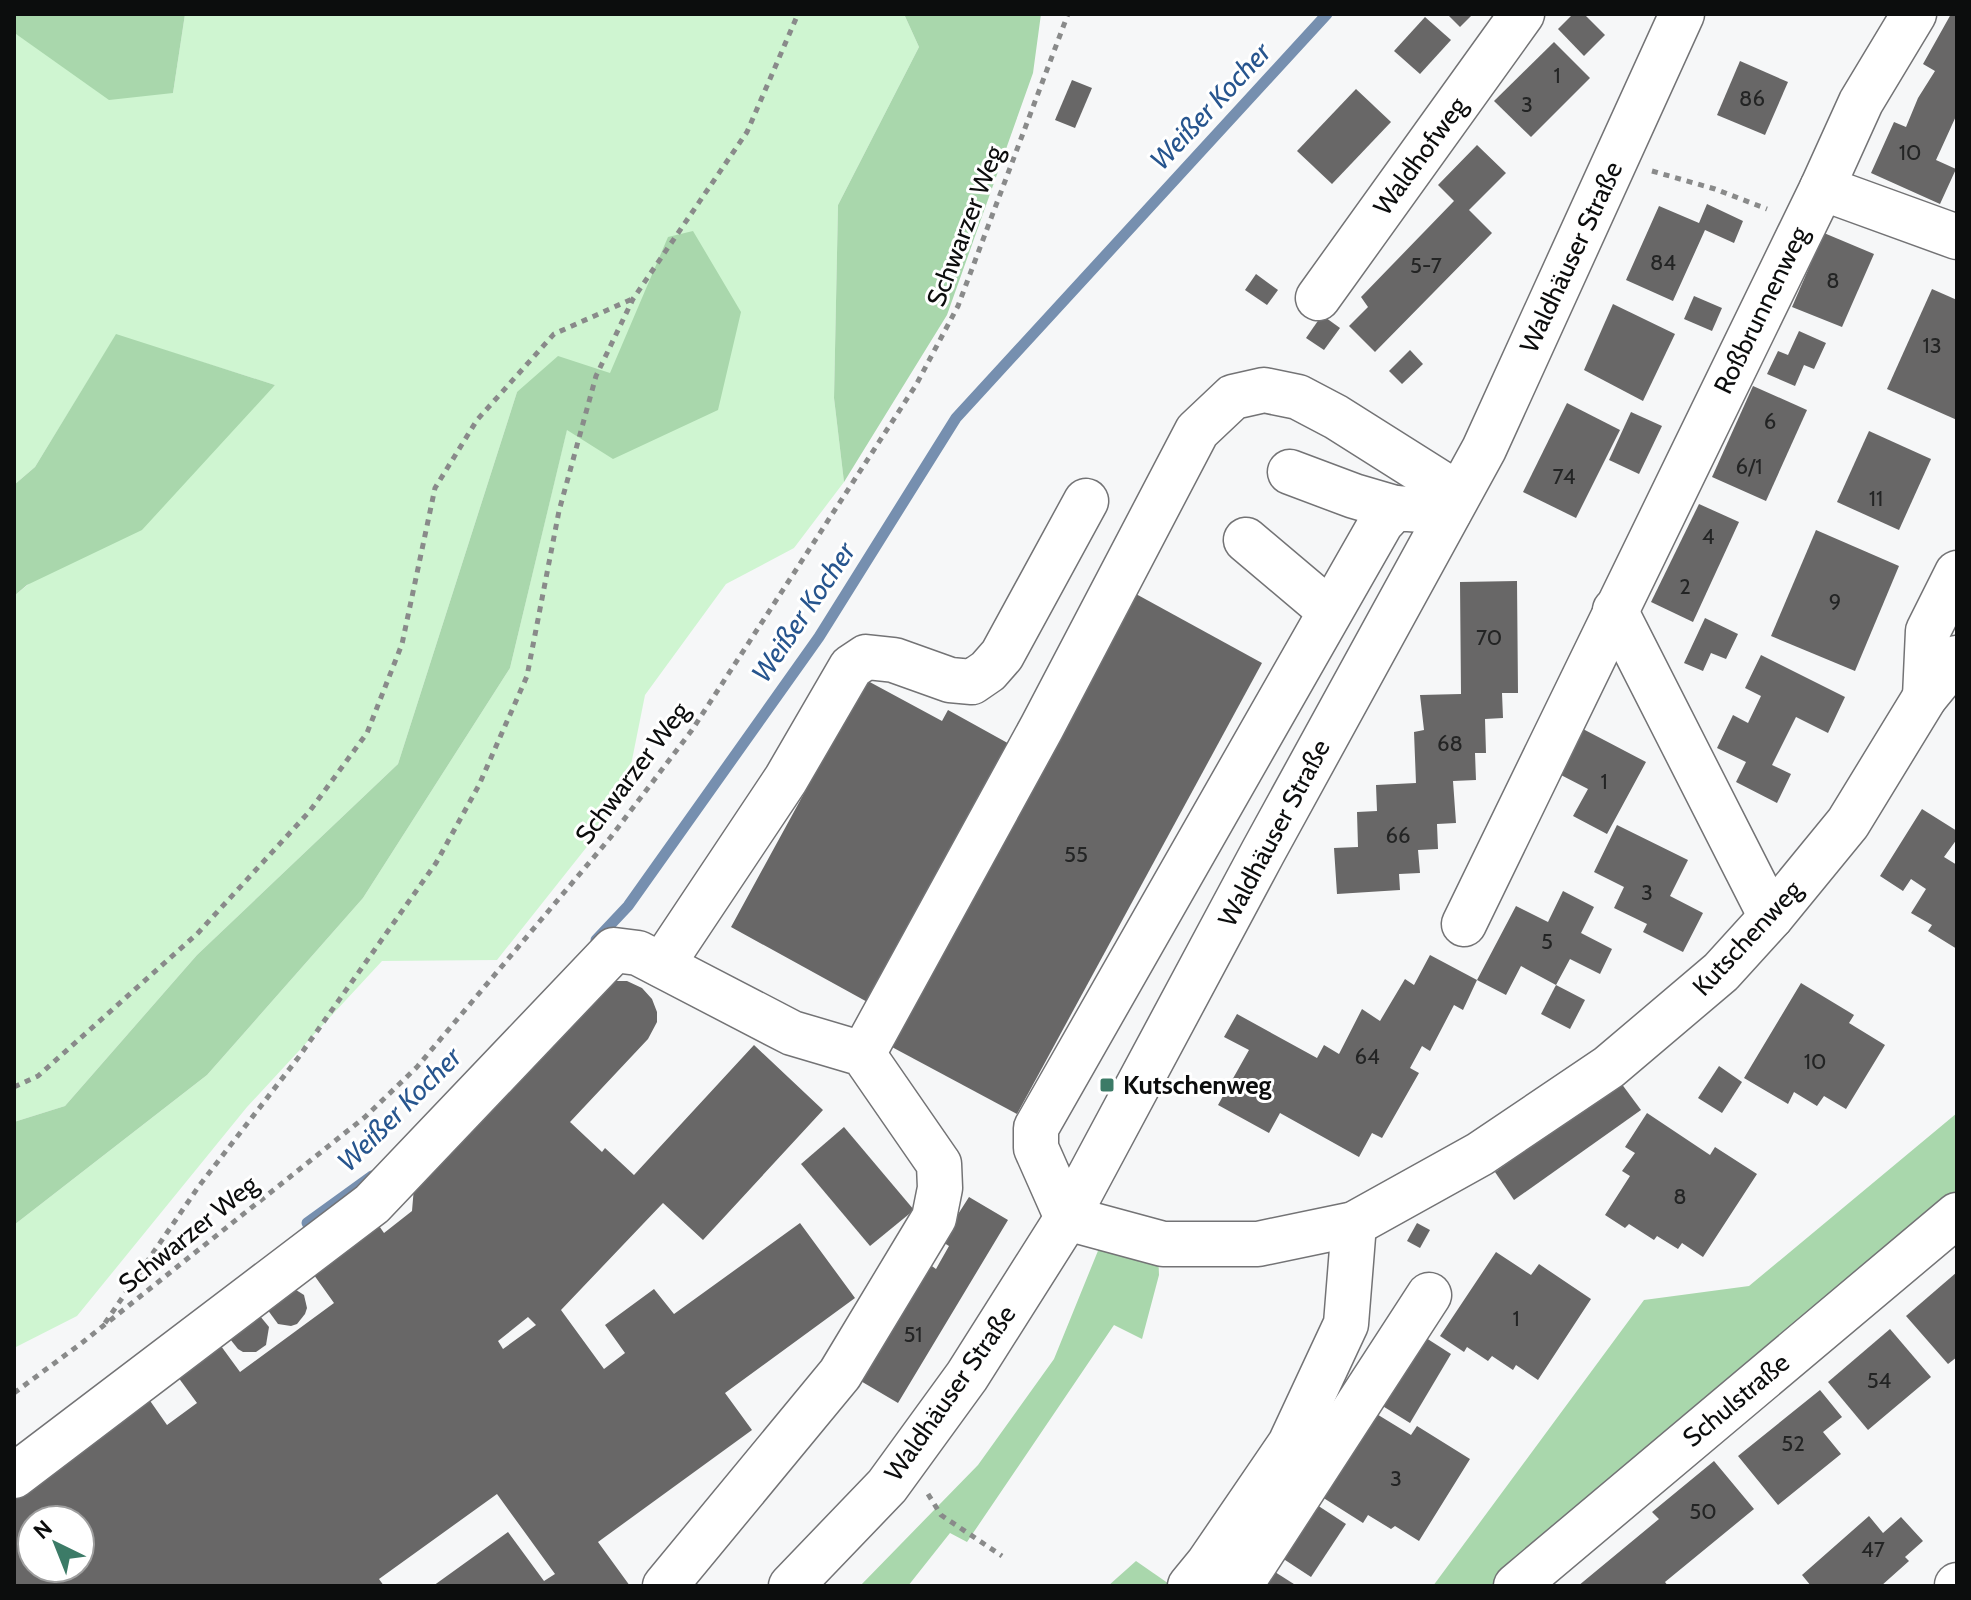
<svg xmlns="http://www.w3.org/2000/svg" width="1971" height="1600" font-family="Cabin,sans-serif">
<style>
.green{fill:#cff5d1}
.forest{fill:#a9d7ac}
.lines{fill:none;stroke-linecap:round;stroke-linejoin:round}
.stream{stroke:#768faf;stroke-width:11}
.building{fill:#686767;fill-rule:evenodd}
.minor-casing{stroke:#737375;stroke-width:47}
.path{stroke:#898a8a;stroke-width:5;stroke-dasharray:6 6;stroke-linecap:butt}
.minor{stroke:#fff;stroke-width:44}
.poi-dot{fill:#3c7b67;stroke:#fff;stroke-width:3}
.labels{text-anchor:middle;stroke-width:6;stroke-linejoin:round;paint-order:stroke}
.number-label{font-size:22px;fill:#232424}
.street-label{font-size:26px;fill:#0c0d0d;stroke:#fff}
.poi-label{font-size:26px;font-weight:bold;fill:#0c0d0d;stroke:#fff;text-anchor:start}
.water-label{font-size:28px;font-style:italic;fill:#27558e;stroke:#fff}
</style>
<rect width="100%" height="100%" fill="#f6f7f8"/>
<!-- green -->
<path class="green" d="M185,14H904L919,47L838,205L834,398L844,482L794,548L726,584L645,695L624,800L497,960L382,961L247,1107L77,1316L14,1348V1225L207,1075L363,898L510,668L567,429L610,373L517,392L398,764L197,955L65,1106L14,1122V596L275,385L116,335L35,467L14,485V31L16,34L173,93Z"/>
<!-- forest -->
<g class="forest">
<path d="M14,14H185L173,93L109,100L16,34Z"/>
<path d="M904,14H1041L1033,73L947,315L844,482L834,398L838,205L919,47Z"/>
<path d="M693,231L741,312L718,410L613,459L567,430L510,668L363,898L207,1075L14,1225V1122L65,1106L197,955L398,764L517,392L558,356L610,373L668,237Z"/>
<path d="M116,334L275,385L142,530L27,585L14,596V485L35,467Z"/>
<path d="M1957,1113V1197L1501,1586H1433L1644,1300L1749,1286Z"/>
<path d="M1104,1236L1158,1248L1159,1275L1142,1339L1114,1325L967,1542L950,1533L908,1586H860L978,1465L1054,1359Z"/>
<path d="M1136,1561L1172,1586H1108Z"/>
</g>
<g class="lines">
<!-- stream -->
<g class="stream">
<path d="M596,940L628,906L819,637L956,418L1327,14"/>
<path d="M307,1223L372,1176"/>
</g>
</g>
<!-- building -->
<g class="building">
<path d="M1447,14H1473L1460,27Z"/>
<path d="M1573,14H1584L1605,35L1584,56L1558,29Z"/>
<path d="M1951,14H1957V114L1936,160L1956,169L1940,204L1871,173L1894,122L1906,127L1918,98L1935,71L1923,64Z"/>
<path d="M1425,17L1451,40L1420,74L1394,51Z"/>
<path d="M1554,42L1590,78L1531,137L1494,101Z"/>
<path d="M1740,61L1788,82L1765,135L1717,115Z"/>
<path d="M1072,80L1092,88L1075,128L1055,120Z"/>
<path d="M1356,89L1391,122L1332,184L1297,151Z"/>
<path d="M1477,145L1506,173L1469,210L1492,233L1375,352L1349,326L1368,307L1361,297L1454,201L1438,185Z"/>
<path d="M1707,204L1743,221L1734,243L1705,230L1673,301L1626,280L1659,206L1699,223Z"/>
<path d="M1824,233L1874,254L1842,327L1792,307Z"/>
<path d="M1256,274L1278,290L1267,305L1245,290Z"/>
<path d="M1932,289L1957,300V420L1887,389Z"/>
<path d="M1694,296L1722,308L1712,331L1684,319Z"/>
<path d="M1613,304L1675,334L1643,401L1584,370Z"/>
<path d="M1322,315L1340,328L1324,350L1306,338Z"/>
<path d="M1799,331L1826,343L1814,369L1804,365L1795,386L1767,374L1778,351L1788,355Z"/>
<path d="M1410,350L1423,364L1402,384L1389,371Z"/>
<path d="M1753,386L1807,410L1766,501L1712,477Z"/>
<path d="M1567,403L1620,430L1576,518L1523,492Z"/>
<path d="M1631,412L1662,426L1639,474L1609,460Z"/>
<path d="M1869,431L1931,459L1899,530L1837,502Z"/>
<path d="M1699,504L1739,522L1693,622L1651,602Z"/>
<path d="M1816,530L1899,566L1855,671L1771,636Z"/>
<path d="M1517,581L1518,693H1502L1503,718L1485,719L1486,753H1475L1476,780L1453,781L1456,823L1437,824L1438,849L1418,850L1420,873L1399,874L1400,890L1337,894L1334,848L1358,847L1357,812L1377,811L1376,785L1416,783L1414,732L1424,730L1420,695L1461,694L1460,582Z"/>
<path d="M1136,594L1262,663L1017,1114L890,1046Z"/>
<path d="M1705,618L1738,634L1726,659L1711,653L1703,671L1684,663Z"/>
<path d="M1761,655L1845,697L1828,733L1796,717L1772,765L1791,774L1777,803L1736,782L1746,762L1717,748L1733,715L1748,723L1761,696L1745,688Z"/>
<path d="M866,680L942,721L948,710L1013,746L871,1004L731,927Z"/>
<path d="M1583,729L1646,762L1607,834L1573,816L1588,789L1559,774Z"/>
<path d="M1922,809L1957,831V839L1944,857L1957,865V949L1928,931L1932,925L1911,913L1926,889L1911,879L1903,891L1880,876Z"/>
<path d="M1617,825L1688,860L1670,896L1703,913L1683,952L1643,932L1647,924L1614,908L1624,887L1594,872Z"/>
<path d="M1563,891L1594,907L1581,933L1612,949L1600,974L1570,959L1556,985L1521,966L1506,995L1477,980L1516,906L1548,922Z"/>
<path d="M1430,955L1477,980L1463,1010L1454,1005L1430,1051L1422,1046L1410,1068L1419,1073L1382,1138L1372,1133L1359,1157L1280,1113L1269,1133L1218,1105L1249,1050L1224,1037L1237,1014L1317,1058L1324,1045L1339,1054L1362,1009L1380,1021L1405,979L1414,985Z"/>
<path d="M612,981H627L642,988L652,999L657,1012V1022L648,1039L570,1122L602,1152L605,1148L634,1175L754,1045L823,1110L703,1240L663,1203L561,1310L604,1369L625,1353L605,1325L654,1289L674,1314L800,1223L855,1298L725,1393L752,1430L598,1542L630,1586H433L508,1532L544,1581L555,1574L497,1494L379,1579L384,1586H14V1492L146,1395L167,1425L197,1403L178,1377L221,1346L240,1372L334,1303L309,1268L375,1220L384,1233L412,1211L414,1187ZM528,1317L536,1325L503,1349L498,1341ZM32,1520H80V1568H32Z"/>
<path d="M1801,983L1854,1015L1849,1023L1885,1045L1846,1109L1824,1096L1817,1106L1794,1092L1788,1104L1744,1078Z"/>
<path d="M1556,985L1585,1000L1570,1029L1541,1014Z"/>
<path d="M1719,1066L1742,1082L1722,1113L1698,1098Z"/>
<path d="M1621,1083L1641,1110L1514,1200L1495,1172Z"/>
<path d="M1647,1113L1710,1155L1715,1147L1757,1174L1703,1257L1682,1243L1678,1249L1657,1236L1654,1240L1629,1224L1625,1228L1605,1215L1630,1176L1622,1171L1635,1153L1625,1147Z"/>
<path d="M844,1127L914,1210L870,1246L801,1164Z"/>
<path d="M969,1197L1008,1220L898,1403L859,1380L929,1264L936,1269L949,1246L941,1241Z"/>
<path d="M1417,1223L1430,1230L1420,1248L1407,1241Z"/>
<path d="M1496,1252L1531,1275L1539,1264L1591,1299L1538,1380L1516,1365L1513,1370L1492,1356L1488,1361L1467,1347L1464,1352L1440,1336Z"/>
<path d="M1957,1272V1357L1948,1364L1906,1316Z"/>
<path d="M293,1288L304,1295L307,1308L305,1314L297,1324L291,1326L278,1324L267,1309Z"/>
<path d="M260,1316L269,1327L266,1345L256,1352H243L238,1349L230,1339Z"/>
<path d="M1890,1329L1931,1377L1868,1430L1828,1382Z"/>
<path d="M1423,1336L1451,1354L1410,1423L1381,1405Z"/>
<path d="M1820,1390L1842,1417L1823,1432L1841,1454L1778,1505L1738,1456Z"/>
<path d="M1375,1413L1411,1435L1417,1426L1470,1459L1419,1541L1395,1526L1391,1529L1368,1515L1363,1523L1322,1497Z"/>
<path d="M1714,1461L1754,1509L1665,1582L1668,1586H1578L1659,1519L1652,1512Z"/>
<path d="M1317,1505L1346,1524L1311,1577L1282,1558Z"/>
<path d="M1869,1516L1883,1533L1901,1517L1923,1541L1905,1557L1909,1561L1881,1586H1811L1802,1575Z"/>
<path d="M1275,1572L1297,1586H1266Z"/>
</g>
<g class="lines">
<defs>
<g id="minor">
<path d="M1822,188L1957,237"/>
<path d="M1318,298L1522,14"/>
<path d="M1290,472L1354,496L1395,508"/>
<path d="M1449,512L1395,508L1381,523L1036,1128V1148L1067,1218L1163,1244H1258L1354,1224L1480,1154L1609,1067L1721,972L1771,917L1848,823L1925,697L1957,658"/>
<path d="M1246,540L1330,611"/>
<path d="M1615,610L1771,917"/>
<path d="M1925,697L1928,631L1957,573"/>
<path d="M1464,924L1822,188L1861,102L1914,14"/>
<path d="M662,965L786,779L851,667L866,657L894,660L950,680L972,682L988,671L1002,655L1086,501"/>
<path d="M863,1054L1042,727L1197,431L1233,397L1264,390L1298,397L1336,417L1458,494"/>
<path d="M14,1476L372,1204L614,950L638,953L792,1033L863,1054L939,1164L940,1188L934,1218L840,1374L665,1586"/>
<path d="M791,1586L887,1486L967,1376L1067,1218L1263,852L1484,449L1682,14"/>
<path d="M1190,1586L1208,1564L1290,1444L1346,1324L1354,1224"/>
<path d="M1240,1586L1429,1295"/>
<path d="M1516,1586L1957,1215"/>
<path d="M1957,1586V1585"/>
</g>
</defs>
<!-- minor casing -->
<use href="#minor" class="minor-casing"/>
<!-- path -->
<g class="path">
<path d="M1652,171L1715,189L1767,209"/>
<path d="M14,1087L38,1076L197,934L309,812L367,733L402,644L435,488L477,420L554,334L632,299"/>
<path d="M105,1323L199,1186L298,1058L436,863L479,785L527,676L559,511L596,376L633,299L747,132L798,14"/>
<path d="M14,1393L83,1342L365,1117L417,1067L610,838L692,730L916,385L958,306L1068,14"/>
<path d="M928,1494L941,1515L1002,1556"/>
</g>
<!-- minor -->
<use href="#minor" class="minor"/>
</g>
<!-- markers -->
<rect class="poi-dot" x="1099" y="1077" width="16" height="16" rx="4"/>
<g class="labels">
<!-- number labels -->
<g class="number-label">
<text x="1557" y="83">1</text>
<text x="1752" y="106">86</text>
<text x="1527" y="112">3</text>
<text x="1910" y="160">10</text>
<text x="1663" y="270">84</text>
<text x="1426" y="273">5-7</text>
<text x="1833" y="288">8</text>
<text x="1932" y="353">13</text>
<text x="1770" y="429">6</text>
<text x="1749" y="474">6/1</text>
<text x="1564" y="484">74</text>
<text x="1876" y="506">11</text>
<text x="1708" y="544">4</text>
<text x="1685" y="594">2</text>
<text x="1835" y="609">9</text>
<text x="1489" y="645">70</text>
<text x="1450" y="751">68</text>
<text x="1604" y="789">1</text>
<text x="1398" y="843">66</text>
<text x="1076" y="862">55</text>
<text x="1647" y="900">3</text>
<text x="1547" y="949">5</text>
<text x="1367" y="1064">64</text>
<text x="1815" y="1069">10</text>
<text x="1680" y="1204">8</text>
<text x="1516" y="1326">1</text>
<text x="913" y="1342">51</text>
<text x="1879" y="1388">54</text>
<text x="1793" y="1451">52</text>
<text x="1396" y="1486">3</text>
<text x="1703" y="1519">50</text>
<text x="1873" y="1557">47</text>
</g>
<!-- street labels -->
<g class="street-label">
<text transform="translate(1420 156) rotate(-54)" y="9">Waldhofweg</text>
<text transform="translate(965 226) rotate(-69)" y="9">Schwarzer Weg</text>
<text transform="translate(1571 257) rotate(-65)" y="9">Waldhäuser Straße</text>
<text transform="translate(1761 310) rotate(-64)" y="9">Roßbrunnenweg</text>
<text transform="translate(632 773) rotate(-53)" y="9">Schwarzer Weg</text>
<text transform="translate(1274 833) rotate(-62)" y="9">Waldhäuser Straße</text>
<text transform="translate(1747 938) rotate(-47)" y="9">Kutschenweg</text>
<text transform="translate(188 1234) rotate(-39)" y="9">Schwarzer Weg</text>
<text transform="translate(950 1393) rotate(-55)" y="9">Waldhäuser Straße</text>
<text transform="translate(1736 1400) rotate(-40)" y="9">Schulstraße</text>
</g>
<!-- poi labels -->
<g class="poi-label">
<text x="1123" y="1094">Kutschenweg</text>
</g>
<!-- water labels -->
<g class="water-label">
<text transform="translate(1210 106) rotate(-47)" y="10">Weißer Kocher</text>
<text transform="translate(803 612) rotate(-56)" y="10">Weißer Kocher</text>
<text transform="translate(399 1109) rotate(-45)" y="10">Weißer Kocher</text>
</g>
</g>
<!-- border -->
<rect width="1971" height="1600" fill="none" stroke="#0c0d0d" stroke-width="32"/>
<!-- north arrow -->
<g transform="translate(56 1544) rotate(317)"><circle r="38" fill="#ffffff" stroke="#9e9e9e" stroke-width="2"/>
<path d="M0-6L14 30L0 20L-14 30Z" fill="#3c7b67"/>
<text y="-12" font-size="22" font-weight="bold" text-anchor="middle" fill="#0c0d0d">N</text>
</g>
</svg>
